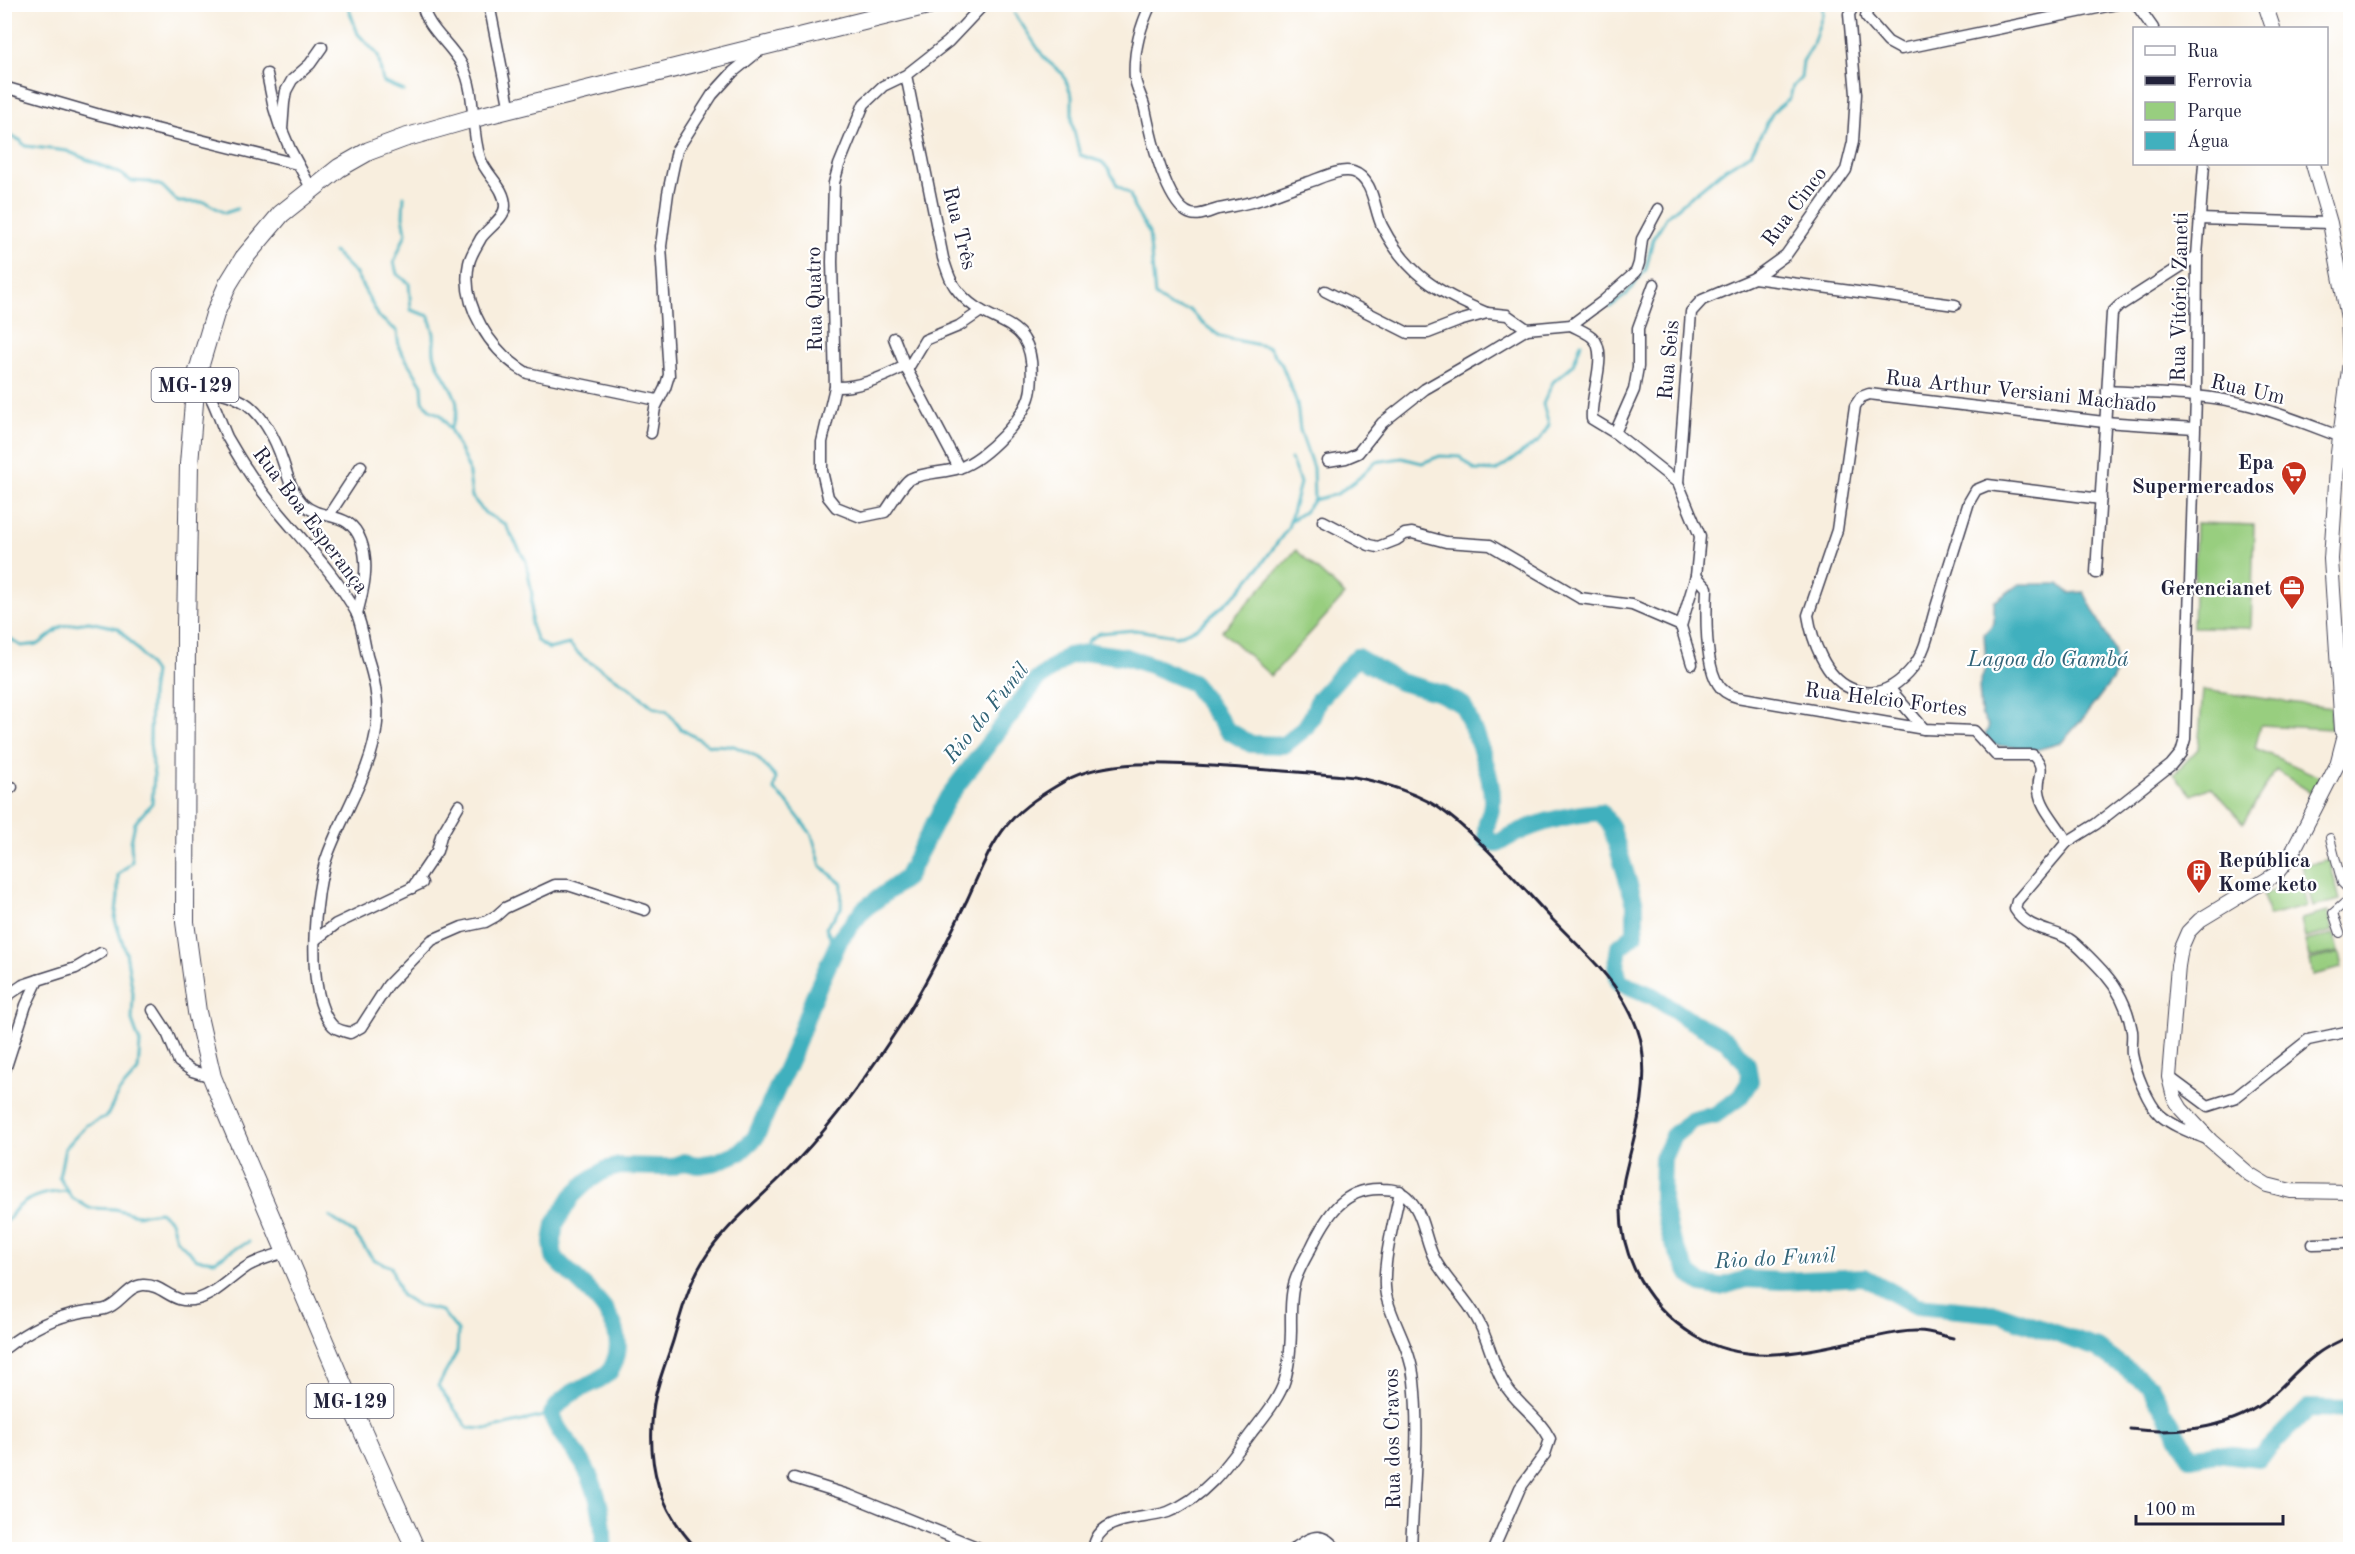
<svg xmlns="http://www.w3.org/2000/svg" width="2355" height="1554" font-family="'Old Standard TT',serif">
<style>
.green{fill:#98ce7f;stroke:#5d785d;stroke-width:1.5}
.water{fill:#41b0be;stroke:#32697c;stroke-width:1.5}
.lines{fill:none;stroke-linecap:round;stroke-linejoin:round}
.stream{stroke:#41b0be;stroke-width:3}
.river{stroke:#41b0be;stroke-width:18}
.pedestrian-casing{stroke:#424153;stroke-width:10}
.minor-casing{stroke:#424153;stroke-width:13}
.tertiary-casing{stroke:#424153;stroke-width:16}
.primary-casing{stroke:#424153;stroke-width:20}
.pedestrian{stroke:#fff;stroke-width:8}
.minor{stroke:#fff;stroke-width:10}
.tertiary{stroke:#fff;stroke-width:14}
.primary{stroke:#fff;stroke-width:18}
.rail{stroke:#22223b;stroke-width:3}
.labels{text-anchor:middle;stroke-width:4.5;stroke-linejoin:round;paint-order:stroke}
.shield{fill:#fff;stroke:#646476;stroke-width:1.5}
.shield-label{font-size:20px;font-weight:bold;fill:#22223b}
.street-label{font-size:21px;fill:#22223b;stroke:#fff}
.poi-label{font-size:21px;font-weight:bold;fill:#22223b;stroke:#fff;text-anchor:end}
.water-label{font-size:22px;font-style:italic;fill:#306276;stroke:#fff}
</style>
<rect width="100%" height="100%" fill="#fff"/>
<filter id="ink" filterUnits="userSpaceOnUse"><feTurbulence type="fractalNoise" baseFrequency=".0167" numOctaves="2"/><feDisplacementMap in="SourceGraphic" scale="12" xChannelSelector="R" yChannelSelector="G"/><feConvolveMatrix kernelMatrix="1 2 1 2 8 2 1 2 1" color-interpolation-filters="sRGB"/></filter>
<filter id="wash" filterUnits="userSpaceOnUse"><feTurbulence type="fractalNoise" baseFrequency=".008" numOctaves="4" result="noise"/><feDisplacementMap in="SourceGraphic" scale="24" xChannelSelector="R" yChannelSelector="G"/><feGaussianBlur stdDeviation="1.35" result="paint"/><feColorMatrix in="noise" values="0 0 0 0 0 0 0 0 0 0 0 0 0 0 0 0 0 1.4 0 .05"/><feComposite in="paint" operator="in"/></filter>
<g filter="url(#wash)">
<rect width="100%" height="100%" fill="#f8eede"/>
<!-- green -->
<g class="green">
<path d="M2196,523L2254,525L2251,628L2193,627Z"/>
<path d="M1296,550L1345,595L1271,676L1222,631Z"/>
<path d="M2203,690L2331,708V729L2261,725L2255,748L2322,778L2313,794L2276,770L2243,823L2211,787L2192,795L2174,774L2198,749Z"/>
<path d="M2329,859L2340,900L2313,907L2302,866Z"/>
<path d="M2301,883L2307,906L2269,916L2263,894Z"/>
<path d="M2328,912L2333,931L2305,938L2301,919Z"/>
<path d="M2334,934L2338,952L2309,958L2305,941Z"/>
<path d="M2339,953L2342,968L2313,975L2310,960Z"/>
</g>
<!-- water -->
<path class="water" d="M2019,584H2059L2069,593L2084,592L2114,650L2117,666L2113,679L2085,716L2061,743L2036,750L1994,745L1985,735L1989,726L1981,714L1979,686L1986,665L1984,634L1994,623V602Z"/>
<g class="lines">
<!-- stream -->
<g class="stream">
<path d="M347,4L358,34L378,55L383,82L404,91"/>
<path d="M1015,14L1045,59L1063,74L1072,96V123L1080,155L1102,162L1110,171L1117,185L1130,194L1134,208L1149,233L1155,296L1171,307L1190,310L1201,322L1221,337L1269,347L1282,365L1297,403L1300,430L1313,468L1314,500"/>
<path d="M4,128L12,137L20,140L25,146L67,151L121,174L131,181L149,182L162,186L178,202H205L225,213L237,209"/>
<path d="M404,196L403,216L406,233L394,262L397,274L409,283L411,310L429,316C430,322 433,328 434,334C435,342 432,350 435,357C444,387 469,396 450,429L468,467L472,497L485,513L505,524L526,561L532,594L531,625L537,641L549,649L569,644L583,658L628,686L653,707L667,711L681,729L709,745L734,746L756,756L776,778L774,790L786,801L812,835L821,866L842,884L841,908L826,928L835,947"/>
<path d="M334,252L356,274L379,317L397,331L399,348L422,385L423,401L430,410L441,415L450,429"/>
<path d="M1610,307L1626,295L1646,269L1653,239L1667,216L1725,169L1751,153L1773,112L1790,98L1793,86L1801,78L1803,61L1812,47L1823,13L1822,4"/>
<path d="M1290,521L1304,512L1314,500L1337,494L1359,478L1375,462L1402,458L1422,463L1440,456L1460,457L1475,470L1496,471L1539,441L1549,425L1543,404L1553,382L1573,365L1581,343"/>
<path d="M4,634L21,646L39,644L62,626L89,622L118,628L139,651L154,672L151,694L150,743L154,775L152,803L135,823L131,842L132,862L118,875V896L115,920L126,953L133,993L132,1021L140,1043L138,1071L119,1092L107,1116L87,1125L65,1148L59,1177L71,1197L89,1208L115,1209L137,1215L160,1212L171,1221L176,1239L197,1259L215,1261L232,1250L249,1242"/>
<path d="M1080,654L1089,640L1100,633L1135,630L1177,636L1197,628L1219,609L1239,591L1261,565L1288,528L1300,483L1291,459"/>
<path d="M330,1217L354,1233L373,1259L391,1267L401,1295L419,1306L442,1311L458,1331L457,1352L438,1386L468,1428L489,1429L552,1414"/>
<path d="M4,1223C11,1219 12,1212 17,1208C32,1195 48,1192 68,1191"/>
</g>
<!-- river -->
<path class="river" d="M603,1550C605,1516 596,1480 576,1453C567,1440 556,1430 552,1414C567,1388 586,1390 607,1374C613,1369 615,1361 617,1354C625,1313 577,1283 554,1257L552,1242L555,1224L572,1196L588,1181L605,1170L620,1166L661,1167H672L684,1162L698,1165L716,1162L740,1152L755,1138L794,1051L813,998L840,939L864,909L906,878L948,797L1037,680L1068,656L1091,652L1126,657L1153,666L1193,683L1227,730L1251,744L1284,745L1305,728L1312,717L1319,699L1357,657L1400,682L1440,693L1463,705C1474,732 1493,773 1492,802C1492,816 1483,822 1487,839L1497,844C1526,825 1566,814 1601,812L1611,826L1635,904V934L1619,947L1616,967L1619,982L1653,996L1686,1018L1727,1041L1747,1064L1750,1081L1740,1097L1715,1115L1692,1120L1673,1136L1663,1158L1662,1201L1671,1239L1689,1274L1702,1284L1720,1287L1746,1279L1782,1281L1864,1277L1917,1306L2000,1314L2097,1348L2150,1386L2191,1458L2215,1453L2259,1458L2308,1408L2350,1409"/>
</g>
</g>
<g filter="url(#ink)">
<g class="lines">
<defs>
<g id="pedestrian">
<path d="M2330,838L2342,883L2350,891"/>
<path d="M2340,933L2333,913L2350,898"/>
</g>
<g id="minor">
<path d="M422,4C427,29 450,43 462,65C477,94 470,128 480,158C486,175 505,187 505,206C505,218 488,228 481,238C477,246 471,254 469,263C460,305 491,352 527,373L657,400"/>
<path d="M489,4L510,110"/>
<path d="M1151,4C1139,29 1133,52 1135,79C1137,90 1143,99 1145,109C1150,133 1166,207 1191,214C1199,217 1210,211 1218,209C1232,206 1248,204 1262,199C1278,193 1293,187 1309,182C1321,178 1340,168 1353,172C1374,179 1374,210 1382,226C1407,275 1439,293 1487,313"/>
<path d="M1868,4L1866,17L1888,42L1901,49L2117,4"/>
<path d="M2136,4L2153,28"/>
<path d="M267,74L274,108L280,127"/>
<path d="M906,75L943,258C946,267 949,279 955,287C988,334 1039,307 1031,389C1028,416 985,459 959,468C944,473 924,472 910,479C903,483 891,504 885,512L861,517L836,507L828,497L822,471V442L835,387L832,262L834,183L839,165L864,104L883,86L906,75L948,42L984,4"/>
<path d="M4,87L100,115L297,164"/>
<path d="M311,188L290,149L282,130L284,103L286,91L292,80L310,64L322,47"/>
<path d="M2199,219L2330,223"/>
<path d="M1754,278L1955,305"/>
<path d="M1325,291L1408,333H1428L1459,321L1487,313L1507,315L1527,329"/>
<path d="M1571,325C1578,329 1586,332 1592,337C1610,352 1589,397 1592,419L1615,433L1678,483L1700,536L1696,576L1707,588C1706,612 1705,664 1718,684C1722,691 1729,695 1737,697L1924,729L1974,731L1996,755H2033C2048,771 2036,775 2039,791C2041,809 2059,825 2067,842L2017,901L2015,909C2028,930 2050,929 2069,939C2076,943 2099,967 2105,974C2120,991 2128,1009 2132,1031C2133,1038 2131,1046 2132,1054C2135,1071 2148,1104 2160,1115C2174,1127 2193,1133 2209,1140"/>
<path d="M894,338L905,366L959,468"/>
<path d="M907,370L925,340L959,326L981,311"/>
<path d="M196,378C214,395 217,415 227,437C233,447 239,458 246,468C278,519 327,559 356,612C362,624 364,642 367,656C374,678 379,699 377,723C373,769 344,811 328,854C314,890 304,997 333,1026C337,1030 344,1031 350,1033L361,1027L388,985L432,940L462,927L485,922L496,916L505,908L555,885H568L645,910"/>
<path d="M835,387C859,388 884,377 905,366"/>
<path d="M208,389C218,392 229,394 238,399C261,409 276,440 283,462C288,476 291,491 302,503C322,523 349,508 361,541C370,565 363,591 357,614"/>
<path d="M2107,391C2152,394 2201,393 2245,404C2278,412 2309,425 2341,437"/>
<path d="M651,433L655,408L665,388L669,375L661,246L668,193L677,150L712,95L733,72L760,50"/>
<path d="M1615,433L1634,390L1638,367V328L1654,284"/>
<path d="M1328,461L1346,458L1358,453L1382,423L1425,389L1479,358L1527,329L1571,325L1602,302L1636,272L1639,263L1642,239L1658,209"/>
<path d="M1678,483L1691,312L1702,300L1754,278L1786,255L1846,170L1853,142L1856,94L1849,14L1855,4"/>
<path d="M2101,499L1988,485L1976,490L1969,502C1958,537 1947,572 1936,607C1930,626 1926,651 1913,667C1897,687 1876,700 1850,688C1825,677 1812,640 1808,615L1837,530L1855,406L1861,397L1869,394L2104,422L2194,428"/>
<path d="M329,515L361,466"/>
<path d="M1323,521L1369,545L1378,547L1396,540L1405,534L1412,533L1446,542L1490,545L1580,598L1632,605L1681,626"/>
<path d="M2096,573L2112,313L2119,306L2197,256"/>
<path d="M1692,664L1681,626L1696,576"/>
<path d="M1890,689L1924,729"/>
<path d="M4,793L12,787"/>
<path d="M2067,842L2096,824L2171,765L2181,753L2185,739L2196,397L2197,256L2204,164"/>
<path d="M412,888L437,851L441,836L459,805"/>
<path d="M315,940L336,924L422,883"/>
<path d="M4,998L23,985L38,980"/>
<path d="M153,1010L166,1030L179,1062L192,1071L212,1077"/>
<path d="M4,1073L26,1005L38,980L76,968L101,953"/>
<path d="M2169,1077L2208,1106L2236,1097L2308,1040L2350,1031"/>
<path d="M1400,1191C1395,1219 1379,1272 1387,1299C1395,1328 1411,1349 1414,1381C1420,1436 1413,1494 1411,1550"/>
<path d="M2313,1244L2350,1243"/>
<path d="M4,1349C28,1330 53,1317 82,1312C89,1310 98,1311 105,1309C120,1305 127,1286 143,1285C165,1284 171,1306 198,1299C216,1294 232,1276 248,1266C260,1259 272,1256 286,1252"/>
<path d="M794,1478L851,1496L984,1550"/>
<path d="M1093,1550C1098,1513 1143,1521 1168,1512C1205,1498 1229,1463 1252,1432C1283,1393 1290,1382 1291,1330C1291,1314 1290,1296 1295,1281C1299,1269 1305,1259 1311,1248C1326,1217 1343,1187 1382,1189C1394,1189 1402,1191 1410,1200C1424,1216 1425,1240 1434,1258C1445,1280 1465,1296 1476,1317C1488,1337 1491,1360 1502,1380C1514,1403 1538,1415 1550,1439L1545,1454L1520,1488L1493,1550"/>
<path d="M1292,1550C1310,1537 1321,1529 1337,1550"/>
</g>
<g id="tertiary">
<path d="M2265,4L2273,28"/>
<path d="M2313,164L2330,223L2348,318L2350,362L2338,453L2331,559L2342,730"/>
<path d="M2350,715L2337,765L2291,855L2276,874L2200,920L2188,932L2181,948L2178,966L2169,1077L2174,1097L2181,1109L2211,1141L2249,1174L2267,1185L2291,1191L2350,1192"/>
</g>
<path id="primary" d="M416,1550L356,1416L229,1119L212,1077L197,1012L185,922L186,628L189,464L196,378L215,314L228,284L244,258L281,214L339,168L369,151L404,138L474,118L932,4"/>
</defs>
<!-- pedestrian casing -->
<use href="#pedestrian" class="pedestrian-casing"/>
<!-- minor casing -->
<use href="#minor" class="minor-casing"/>
<!-- tertiary casing -->
<use href="#tertiary" class="tertiary-casing"/>
<!-- primary casing -->
<use href="#primary" class="primary-casing"/>
<!-- pedestrian -->
<use href="#pedestrian" class="pedestrian"/>
<!-- minor -->
<use href="#minor" class="minor"/>
<!-- tertiary -->
<use href="#tertiary" class="tertiary"/>
<!-- primary -->
<use href="#primary" class="primary"/>
<!-- rail -->
<g class="rail">
<path d="M2130,1429C2173,1434 2226,1430 2263,1403C2285,1386 2302,1362 2326,1348C2333,1344 2342,1340 2350,1336"/>
<path d="M698,1550C659,1509 647,1467 653,1411C655,1388 666,1363 673,1341C681,1314 688,1285 703,1261C724,1226 758,1201 786,1172C826,1132 860,1086 891,1039C921,995 944,947 967,900C979,874 989,847 1007,825C1023,806 1044,793 1065,781C1107,757 1180,764 1227,767C1269,770 1312,773 1354,777C1382,782 1424,795 1446,813C1485,843 1518,883 1552,919C1576,944 1606,970 1624,1001C1632,1015 1640,1031 1642,1047C1649,1096 1634,1133 1624,1179C1611,1242 1641,1303 1695,1336C1752,1370 1815,1348 1875,1337C1888,1334 1905,1330 1919,1331C1930,1331 1942,1336 1953,1338"/>
</g>
</g>
</g>
<!-- icons -->
<defs>
<symbol id="supermarket-pin" viewBox="-11 -11 22 30"><path d="M0 17L-7.5 6A9.5 9.5 0 1 1 7.5 6Z" fill="#c8321e" stroke="#fff"/><path d="M-6-5.5h2.5l.6 2H6L4.5 2H-2.5L-4.4-4H-6ZM-1.5 3.2a1.3 1.3 0 1 0 .1 0ZM3 3.2a1.3 1.3 0 1 0 .1 0Z" fill="#fff"/></symbol>
<symbol id="office-pin" viewBox="-11 -11 22 30"><path d="M0 17L-7.5 6A9.5 9.5 0 1 1 7.5 6Z" fill="#c8321e" stroke="#fff"/><path d="M-6-3h4V-5.5h4V-3h4V5H-6ZM-1-4.5V-3h2v-1.5ZM-6 0V1H6V0Z" fill="#fff"/></symbol>
<symbol id="building-pin" viewBox="-11 -11 22 30"><path d="M0 17L-7.5 6A9.5 9.5 0 1 1 7.5 6Z" fill="#c8321e" stroke="#fff"/><path d="M-4-6H4V6H1V3H-1V6H-4ZM-2.5-4.3h1.7v1.8h-1.7ZM.8-4.3h1.7v1.8H.8ZM-2.5-1h1.7V.8h-1.7ZM.8-1h1.7V.8H.8Z" fill="#fff"/></symbol>
</defs>
<g fill-rule="evenodd">
<use href="#supermarket-pin" x="2279" y="459" width="30" height="40"/>
<use href="#office-pin" x="2277" y="573" width="30" height="40"/>
<use href="#building-pin" x="2184" y="857" width="30" height="40"/>
</g>
<g class="labels">
<!-- shield labels -->
<g class="shield">
<rect x="151.5" y="368" width="87" height="34" rx="4.5"/>
<rect x="306.5" y="1384" width="87" height="34" rx="4.5"/>
</g>
<g class="shield-label">
<text x="195" y="392">MG-129</text>
<text x="350" y="1408">MG-129</text>
</g>
<!-- street labels -->
<g class="street-label">
<text transform="translate(1794 206) rotate(-53)" y="7">Rua Cinco</text>
<text transform="translate(960 228) rotate(76)" y="7">Rua Três</text>
<text transform="translate(2179 297) rotate(-89)" y="7">Rua Vitório Zaneti</text>
<text transform="translate(814 299) rotate(-91)" y="7">Rua Quatro</text>
<text transform="translate(1668 360) rotate(-85)" y="7">Rua Seis</text>
<text transform="translate(2248 389) rotate(13)" y="7">Rua Um</text>
<text transform="translate(2021 391) rotate(6)" y="7">Rua Arthur Versiani Machado</text>
<text transform="translate(311 520) rotate(53)" y="7">Rua Boa Esperança</text>
<text transform="translate(1886 699) rotate(7)" y="7">Rua Helcio Fortes</text>
<text transform="translate(1392 1439) rotate(-91)" y="7">Rua dos Cravos</text>
</g>
<!-- poi labels -->
<g class="poi-label">
<text x="2274" y="469">Epa<tspan x="2274" dy="24">Supermercados</tspan></text>
<text x="2272" y="595">Gerencianet</text>
<text x="2218" y="867" text-anchor="start">República<tspan x="2218" dy="24">Kome keto</tspan></text>
</g>
<!-- water labels -->
<g class="water-label">
<text x="2048" y="666">Lagoa do Gambá</text>
<text transform="translate(985 712) rotate(-51)" y="8">Rio do Funil</text>
<text transform="translate(1775 1257) rotate(-3)" y="8">Rio do Funil</text>
</g>
</g>
<!-- margin -->
<rect width="2355" height="1554" fill="none" stroke="#fff" stroke-width="24"/>
<!-- legend -->
<rect x="2133" y="27" width="195" height="138" fill="#ffffff" stroke="#a7a7b1" stroke-width="1.5"/>
<rect x="2145" y="46" width="30" height="9" fill="#ffffff" stroke="#a7a7b1" stroke-width="1.5"/>
<text x="2187" y="57" font-size="18" fill="#22223b">Rua</text>
<rect x="2145" y="76" width="30" height="9" fill="#22223b" stroke="#a7a7b1" stroke-width="1.5"/>
<text x="2187" y="87" font-size="18" fill="#22223b">Ferrovia</text>
<rect x="2145" y="102" width="30" height="18" fill="#98ce7f" stroke="#a7a7b1" stroke-width="1.5"/>
<text x="2187" y="117" font-size="18" fill="#22223b">Parque</text>
<rect x="2145" y="132" width="30" height="18" fill="#41b0be" stroke="#a7a7b1" stroke-width="1.5"/>
<text x="2187" y="147" font-size="18" fill="#22223b">Água</text>
<!-- scale -->
<path d="M2136 1515v9h147v-9" fill="none" stroke="#22223b" stroke-width="3"/>
<text x="2145" y="1515" font-size="18" fill="#22223b" stroke="#ffffff" stroke-width="4.5" paint-order="stroke">100 m</text>
</svg>
